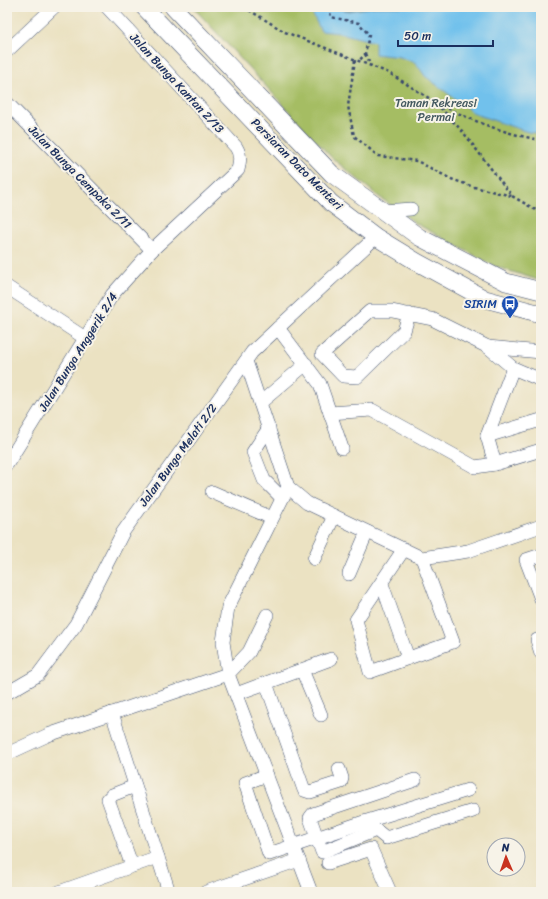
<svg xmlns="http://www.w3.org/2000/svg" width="548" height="899" font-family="Sriracha,sans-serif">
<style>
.green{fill:#a5bd63;stroke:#607660}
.forest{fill:#84a459;stroke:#506a5c}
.water{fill:#71c1ec;stroke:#4678a5}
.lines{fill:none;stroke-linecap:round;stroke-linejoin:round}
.minor-casing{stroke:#3a4a6d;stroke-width:14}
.major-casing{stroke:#3a4a6d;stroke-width:18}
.path{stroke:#3a4a6d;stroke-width:2.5;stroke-dasharray:3 3;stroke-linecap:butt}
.minor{stroke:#fff;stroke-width:13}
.major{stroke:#fff;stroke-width:17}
.labels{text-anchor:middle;stroke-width:4;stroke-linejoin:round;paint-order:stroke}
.street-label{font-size:12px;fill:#1b2f5e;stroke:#f7f3e8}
.park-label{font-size:12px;fill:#445a60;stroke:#f7f3e8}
.transit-label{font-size:12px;fill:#164399;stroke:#f7f3e8;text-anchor:end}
</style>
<rect width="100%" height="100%" fill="#f7f3e8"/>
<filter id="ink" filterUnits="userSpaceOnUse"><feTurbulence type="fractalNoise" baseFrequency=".025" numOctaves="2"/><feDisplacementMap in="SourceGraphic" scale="8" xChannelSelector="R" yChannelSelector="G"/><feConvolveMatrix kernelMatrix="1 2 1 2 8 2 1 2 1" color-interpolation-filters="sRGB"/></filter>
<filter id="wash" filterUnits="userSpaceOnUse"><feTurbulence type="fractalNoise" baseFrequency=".012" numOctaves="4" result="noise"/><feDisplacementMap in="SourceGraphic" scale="16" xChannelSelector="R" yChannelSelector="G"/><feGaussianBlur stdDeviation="0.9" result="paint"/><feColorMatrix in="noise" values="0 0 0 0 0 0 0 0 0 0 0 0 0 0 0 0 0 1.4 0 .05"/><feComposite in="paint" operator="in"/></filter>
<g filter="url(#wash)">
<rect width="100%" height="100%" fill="#ebe2c2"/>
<!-- green -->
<path class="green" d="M193,7H541V281L494,266L417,224L378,196L331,157Z"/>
<!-- forest -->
<path class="forest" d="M336,7H374L349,11L337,9Z"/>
<!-- water -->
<path class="water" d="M309,7H336L337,9L349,11L374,7H541V134L528,132L475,114L425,76L416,63L400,57L375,54V42L340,33L321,31Z"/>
</g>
<g filter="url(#ink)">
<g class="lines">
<defs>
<g id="minor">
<path d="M7,51L54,7"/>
<path d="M7,103L152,250"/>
<path d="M384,211L411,209"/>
<path d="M7,287L85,338"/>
<path d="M409,314L404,331L357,377L343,376L322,354L370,311H392L432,319L488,347L513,368L541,380"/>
<path d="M278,328L320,384L342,448"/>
<path d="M488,347L541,352"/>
<path d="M260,403L306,364"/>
<path d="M330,413L372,410L475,467L495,464"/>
<path d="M541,420L487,436L495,464L541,450"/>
<path d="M269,428L253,452L264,480L282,498"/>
<path d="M487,436L513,368"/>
<path d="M7,464L112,295L152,250L238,170C240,161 241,155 236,147L107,7"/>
<path d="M288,487L307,503L422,558L468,551L541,526"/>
<path d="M212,492L272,518"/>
<path d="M404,549L356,620L370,672L453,642L422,558"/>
<path d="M541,555L526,560L541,599"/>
<path d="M314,559L334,516"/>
<path d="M349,574L367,532"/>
<path d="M382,584L408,658"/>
<path d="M267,615L249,652L228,674L311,892"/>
<path d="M537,640L541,653"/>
<path d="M302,670L321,715"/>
<path d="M266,683L304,790L310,792L341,782L342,778L339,769"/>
<path d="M7,693L38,675L76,624L123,532L252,352L376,237"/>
<path d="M236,694L331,659"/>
<path d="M112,713L169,892"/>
<path d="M7,754L48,735L228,674L223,642L228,607L288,487L246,361"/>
<path d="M267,775L245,783L269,854L364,822L468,790"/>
<path d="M415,780L313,814L310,818L322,852L376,830L386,838L473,811"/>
<path d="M328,863L371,849L390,892"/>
<path d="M132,866L108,799L112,795L135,786"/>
<path d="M59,892L158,857"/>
<path d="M206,892L299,860"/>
</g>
<g id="major">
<path d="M144,7L331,203L376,237L417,262L485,299L541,314"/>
<path d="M173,7L332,174L419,237L506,282L541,291"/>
</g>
</defs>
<!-- minor casing -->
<use href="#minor" class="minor-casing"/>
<!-- major casing -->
<use href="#major" class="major-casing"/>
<!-- path -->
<g class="path">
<path d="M244,7L285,32L389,73L435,102L463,132L512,196L541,213"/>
<path d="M329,7L331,17L359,23L369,35L365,54L359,61"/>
<path d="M365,54L371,66"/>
<path d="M355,60L348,106L354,136L378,156L417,161L451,179L474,187L512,196"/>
<path d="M437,103C470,120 505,134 541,140"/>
</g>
<!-- minor -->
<use href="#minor" class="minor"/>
<!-- major -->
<use href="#major" class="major"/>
</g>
</g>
<!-- icons -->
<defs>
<symbol id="bus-pin" viewBox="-11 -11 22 30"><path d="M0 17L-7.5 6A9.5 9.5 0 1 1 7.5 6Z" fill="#1a4fb4" stroke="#f7f3e8"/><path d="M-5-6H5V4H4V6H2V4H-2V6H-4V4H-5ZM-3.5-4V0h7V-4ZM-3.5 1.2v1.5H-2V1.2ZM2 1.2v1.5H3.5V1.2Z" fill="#fff"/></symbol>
</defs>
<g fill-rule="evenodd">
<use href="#bus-pin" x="500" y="294" width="20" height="27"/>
</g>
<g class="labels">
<!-- street labels -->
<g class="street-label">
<text transform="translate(177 83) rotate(47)" y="4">Jalan Bunga Kantan 2/13</text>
<text transform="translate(297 164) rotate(45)" y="4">Persiaran Dato Menteri</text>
<text transform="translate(80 177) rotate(45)" y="4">Jalan Bunga Cempaka 2/11</text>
<text transform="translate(78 352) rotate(-58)" y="4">Jalan Bunga Anggerik 2/4</text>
<text transform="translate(178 455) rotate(-54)" y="4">Jalan Bunga Melati 2/2</text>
</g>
<!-- park labels -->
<g class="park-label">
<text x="436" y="107">Taman Rekreasi<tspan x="436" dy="14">Permai</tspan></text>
</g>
<!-- transit labels -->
<g class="transit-label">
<text x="497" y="308">SIRIM</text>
</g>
</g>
<!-- margin -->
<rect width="548" height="899" fill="none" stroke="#f7f3e8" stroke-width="24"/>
<!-- north arrow -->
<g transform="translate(506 857) rotate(358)"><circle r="19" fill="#f7f3e8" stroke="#9fa5b1"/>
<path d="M0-3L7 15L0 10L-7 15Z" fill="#c8321e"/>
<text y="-6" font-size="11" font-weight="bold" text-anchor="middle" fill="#1b2f5e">N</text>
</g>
<!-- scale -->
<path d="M398 40v6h95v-6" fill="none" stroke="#1b2f5e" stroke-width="2"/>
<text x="404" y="40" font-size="12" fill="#1b2f5e" stroke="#f7f3e8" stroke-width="3" paint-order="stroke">50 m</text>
</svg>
